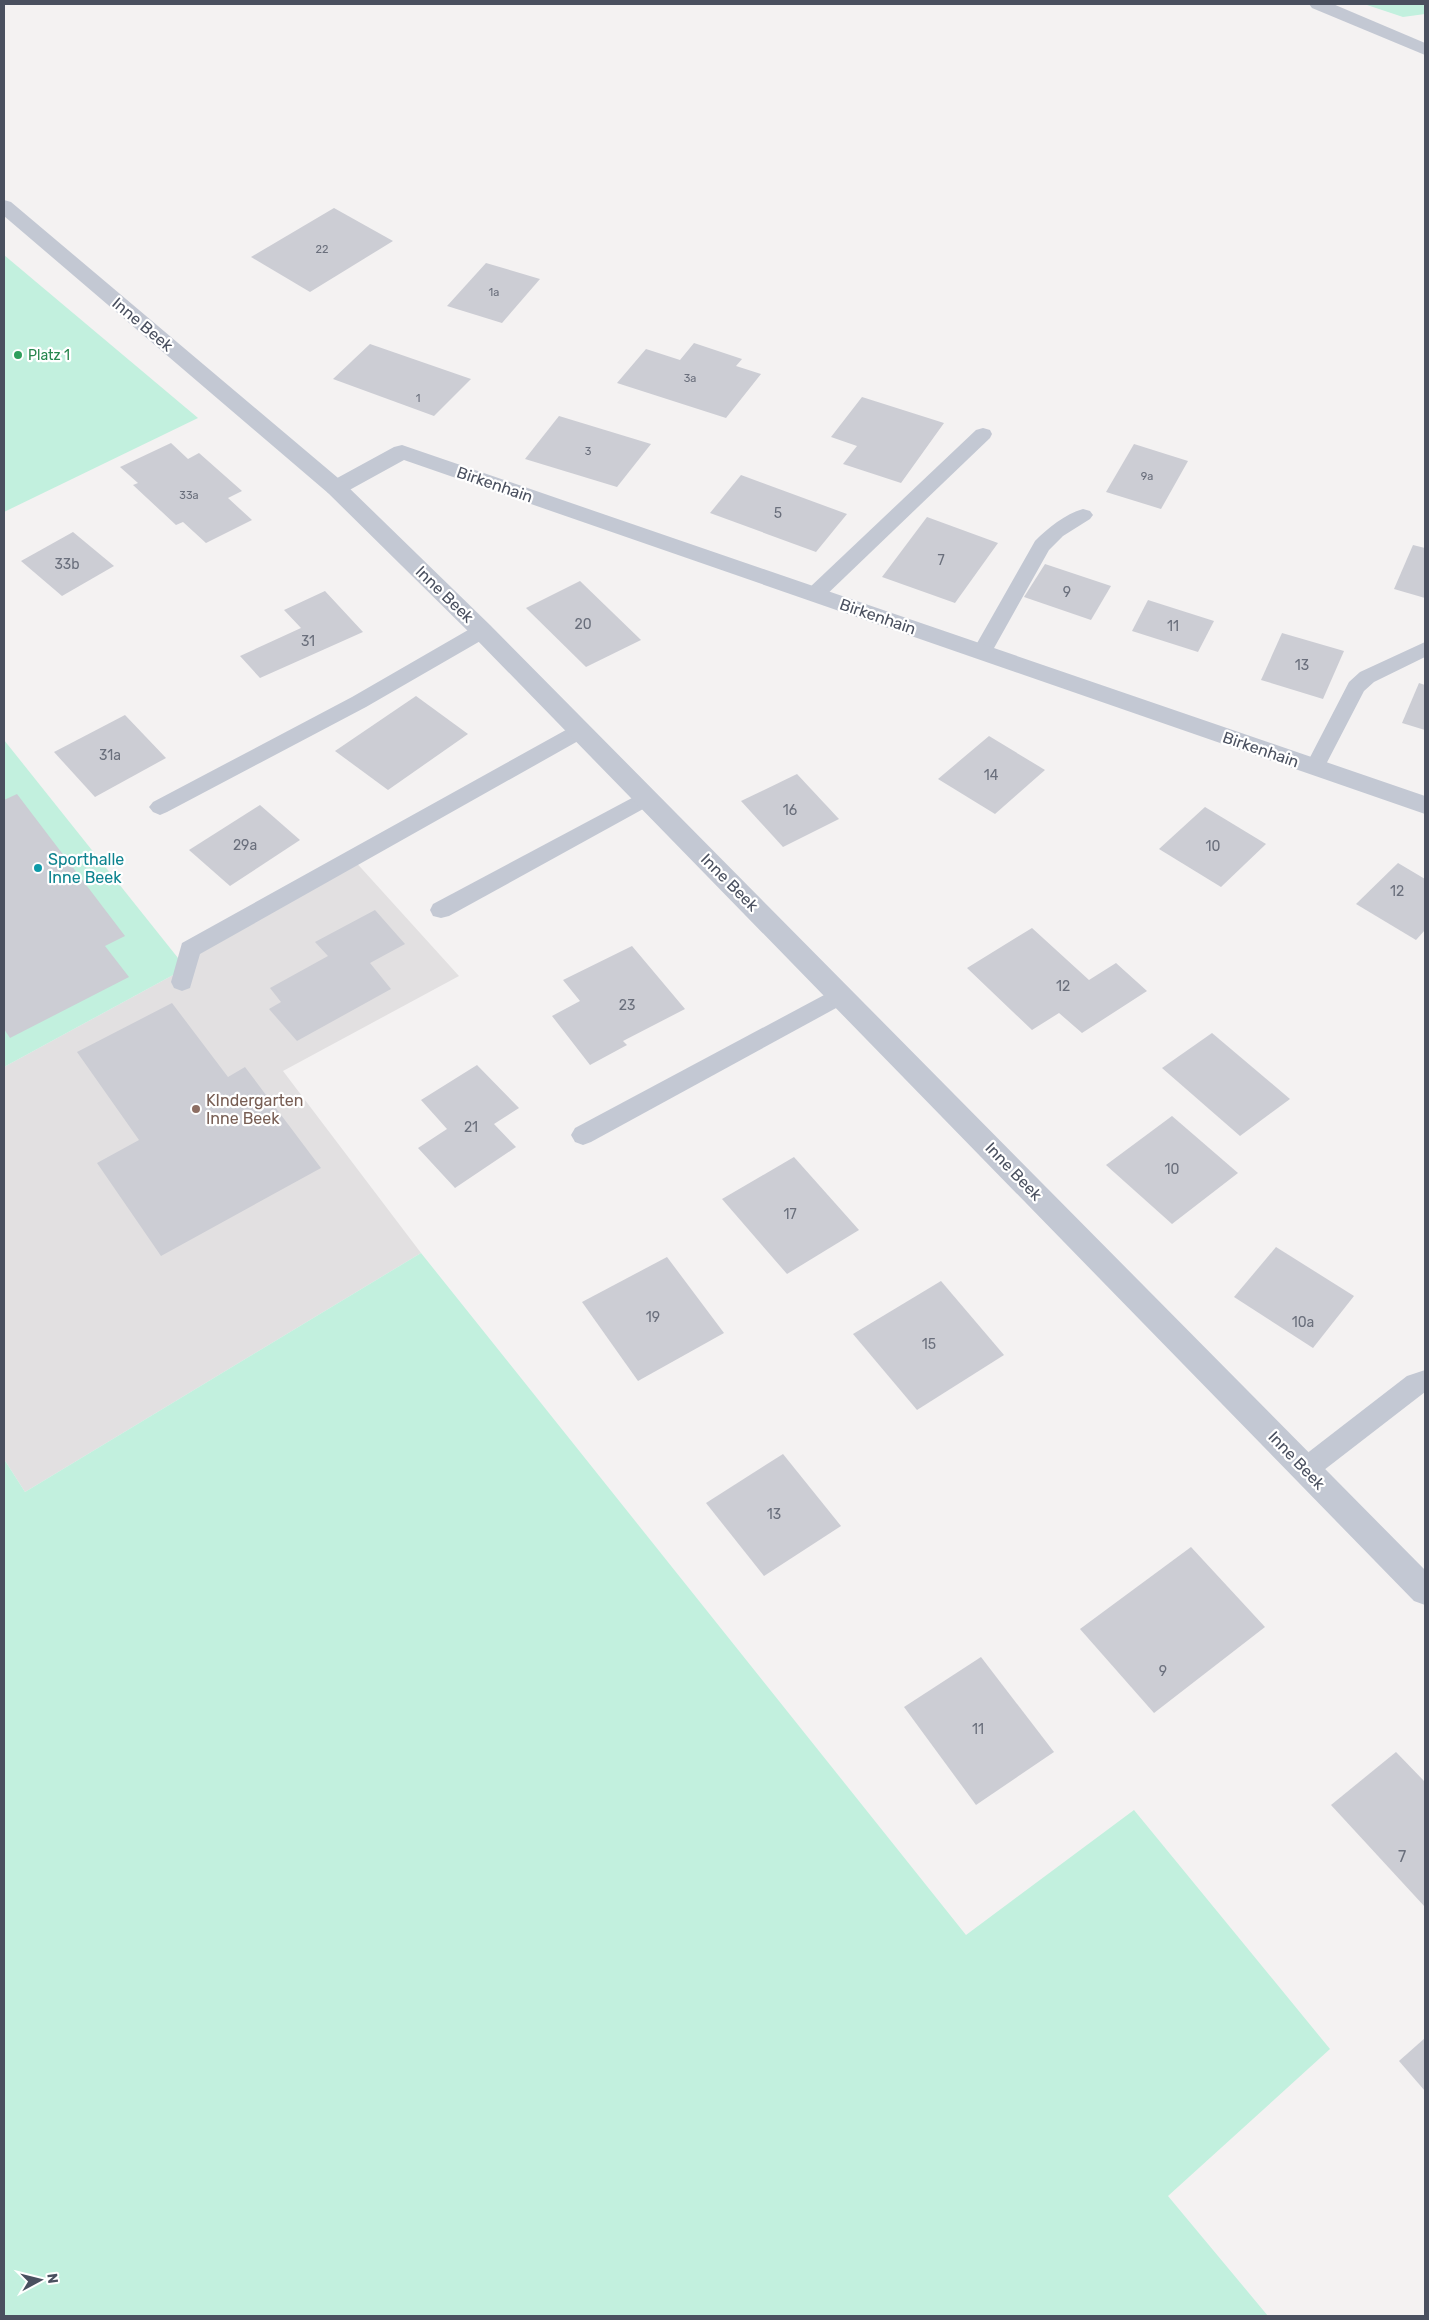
<svg xmlns="http://www.w3.org/2000/svg" width="1429" height="2320" font-family="Rubik,sans-serif">
<style>
.education{fill:#e2e0e1}
.green{fill:#c2f0de}
.building{fill:#cccdd4}
.lines{fill:none;stroke-linecap:round;stroke-linejoin:round}
.service{fill:#c3c8d3;fill-rule:evenodd}
.minor{fill:#c3c8d3;fill-rule:evenodd}
.tertiary{fill:#c3c8d3;fill-rule:evenodd}
.leisure-dot{fill:#2e9e5b;stroke:#fff;stroke-width:2}
.culture-dot{fill:#0f9aa8;stroke:#fff;stroke-width:2}
.education-dot{fill:#8d6e63;stroke:#fff;stroke-width:2}
.labels{text-anchor:middle;stroke-width:4.5;stroke-linejoin:round;paint-order:stroke}
.far-number-label{font-size:11px;fill:#6a6f7c}
.far-leisure-label{font-size:14px;fill:#27864d;stroke:#fff;text-anchor:start}
.number-label{font-size:14px;fill:#6a6f7c}
.street-label{font-size:16px;fill:#4a505f;stroke:#fff}
.culture-label{font-size:16px;fill:#0d838f;stroke:#fff;text-anchor:start}
.education-label{font-size:16px;fill:#785e54;stroke:#fff;text-anchor:start}
.near-number-label{font-size:16px;fill:#6a6f7c}
</style>
<rect width="100%" height="100%" fill="#f4f2f2"/>
<!-- education -->
<path class="education" d="M353,859L459,976L283,1071L421,1253L25,1492L4,1459V1067L186,968L190,949Z"/>
<!-- green -->
<g class="green">
<path d="M1364,4H1425V14L1403,17Z"/>
<path d="M4,255L198,418L4,512Z"/>
<path d="M4,740L186,968L4,1067Z"/>
<path d="M421,1253L966,1935L1134,1810L1330,2049L1168,2196L1268,2316H4V1459L25,1492Z"/>
</g>
<!-- building -->
<g class="building">
<path d="M334,208L393,241L310,292L251,257Z"/>
<path d="M486,263L540,279L502,323L447,306Z"/>
<path d="M694,343L742,359L736,366L761,374L726,418L617,383L646,349L680,360Z"/>
<path d="M370,344L471,379L434,416L333,379Z"/>
<path d="M862,397L944,423L901,483L843,464L857,446L831,437Z"/>
<path d="M559,416L651,444L617,487L525,459Z"/>
<path d="M171,443L188,459L199,453L242,491L228,498L252,520L206,543L183,522L176,525L133,485L138,483L120,467Z"/>
<path d="M1134,444L1188,461L1161,509L1106,492Z"/>
<path d="M741,475L847,514L816,552L710,513Z"/>
<path d="M927,517L998,543L955,603L882,577Z"/>
<path d="M73,532L114,566L62,596L21,561Z"/>
<path d="M1413,545L1425,548V598L1394,589Z"/>
<path d="M1045,564L1111,586L1091,620L1024,597Z"/>
<path d="M580,581L641,640L586,667L526,608Z"/>
<path d="M325,591L363,632L260,678L240,656L301,628L284,610Z"/>
<path d="M1148,600L1214,621L1198,652L1132,631Z"/>
<path d="M1282,633L1344,651L1323,699L1261,680Z"/>
<path d="M1419,683L1425,685V730L1402,723Z"/>
<path d="M416,696L468,734L388,790L335,751Z"/>
<path d="M125,715L166,758L95,797L54,752Z"/>
<path d="M989,736L1045,770L995,814L938,779Z"/>
<path d="M797,774L839,819L783,847L741,801Z"/>
<path d="M17,794L125,936L105,946L129,977L10,1038L4,1029V800Z"/>
<path d="M260,805L300,840L230,886L189,850Z"/>
<path d="M1205,807L1266,844L1221,887L1159,849Z"/>
<path d="M1398,863L1425,879V930L1416,940L1356,904Z"/>
<path d="M375,910L405,944L370,963L391,989L297,1041L269,1009L281,1002L270,988L328,956L315,942Z"/>
<path d="M1032,928L1089,980L1116,963L1147,991L1082,1033L1059,1013L1032,1030L967,968Z"/>
<path d="M632,946L685,1009L623,1041L627,1045L590,1065L552,1016L580,1001L563,980Z"/>
<path d="M172,1003L228,1077L245,1067L321,1168L161,1256L97,1163L139,1140L77,1052Z"/>
<path d="M1212,1033L1290,1099L1240,1136L1162,1068Z"/>
<path d="M477,1065L519,1108L494,1124L516,1147L455,1188L418,1148L447,1129L421,1100Z"/>
<path d="M1172,1116L1238,1173L1172,1224L1106,1165Z"/>
<path d="M794,1157L859,1230L787,1274L722,1199Z"/>
<path d="M1276,1247L1354,1296L1313,1348L1234,1297Z"/>
<path d="M667,1257L724,1333L638,1381L582,1302Z"/>
<path d="M941,1281L1004,1355L917,1410L853,1334Z"/>
<path d="M783,1454L841,1526L764,1576L706,1503Z"/>
<path d="M1191,1547L1265,1627L1154,1713L1080,1629Z"/>
<path d="M981,1657L1054,1752L976,1805L904,1707Z"/>
<path d="M1396,1752L1425,1782V1907L1331,1805Z"/>
<path d="M1425,2038V2091L1399,2061Z"/>
</g>
<g class="lines">
<!-- service -->
<g class="service">
<path d="M983,428L990,430L992,434L990,438L822,599L815,601L808,599L805,594L808,589L976,430Z"/>
<path d="M1083,509L1090,511L1093,515L1090,519L1063,536L1049,550L989,657L982,659L975,657L972,652L1035,541C1048,528 1065,514 1083,509Z"/>
<path d="M482,624L489,626L492,631L489,636L366,707L167,812L160,815L153,812L149,807L153,802L352,697L475,626Z"/>
<path d="M1425,642V657L1374,682L1364,691L1322,772L1315,775L1308,772L1305,767L1349,682L1360,672Z"/>
<path d="M580,724L587,726L590,731L587,736L200,954L190,988L182,991L174,988L171,982L182,943L573,726Z"/>
<path d="M647,790L654,793L658,798L654,803L449,916L441,918L433,916L430,910L433,904Z"/>
<path d="M841,986L849,989L852,995L849,1001L591,1142L583,1145L575,1142L571,1135L575,1128Z"/>
<path d="M1425,1370V1392L1315,1477L1306,1481L1297,1477L1293,1469L1297,1461L1407,1376Z"/>
</g>
<!-- minor -->
<g class="minor">
<path d="M1309,4H1333L1425,43V55L1312,8Z"/>
<path d="M402,445L1425,796V814L404,460L344,493L336,495L328,493L325,488L328,483L394,447Z"/>
</g>
<!-- tertiary -->
<path class="tertiary" d="M4,200L11,202L344,483L490,625L1425,1570V1605L1414,1601L474,637L328,493L4,216Z"/>
</g>
<!-- markers -->
<circle class="leisure-dot" cx="18" cy="355" r="5"/>
<circle class="culture-dot" cx="38" cy="868" r="5"/>
<circle class="education-dot" cx="196" cy="1109" r="5"/>
<g class="labels">
<!-- far-number labels -->
<g class="far-number-label">
<text x="322" y="253">22</text>
<text x="494" y="296">1a</text>
<text x="690" y="382">3a</text>
<text x="418" y="402">1</text>
<text x="588" y="455">3</text>
<text x="1147" y="480">9a</text>
<text x="189" y="499">33a</text>
</g>
<!-- far-leisure labels -->
<g class="far-leisure-label">
<text x="28" y="360">Platz 1</text>
</g>
<!-- number labels -->
<g class="number-label">
<text x="778" y="518">5</text>
<text x="941" y="565">7</text>
<text x="67" y="569">33b</text>
<text x="1067" y="597">9</text>
<text x="583" y="629">20</text>
<text x="1173" y="631">11</text>
<text x="308" y="646">31</text>
<text x="1302" y="670">13</text>
<text x="110" y="760">31a</text>
<text x="991" y="780">14</text>
<text x="790" y="815">16</text>
<text x="245" y="850">29a</text>
<text x="1213" y="851">10</text>
<text x="1397" y="896">12</text>
<text x="1063" y="991">12</text>
<text x="627" y="1010">23</text>
<text x="471" y="1132">21</text>
<text x="1172" y="1174">10</text>
<text x="790" y="1219">17</text>
<text x="653" y="1322">19</text>
<text x="1303" y="1327">10a</text>
<text x="929" y="1349">15</text>
<text x="774" y="1519">13</text>
<text x="1163" y="1676">9</text>
<text x="978" y="1734">11</text>
</g>
<!-- street labels -->
<g class="street-label">
<text transform="translate(143 324) rotate(40)" y="6">Inne Beek</text>
<text transform="translate(495 484) rotate(19)" y="6">Birkenhain</text>
<text transform="translate(445 594) rotate(44)" y="6">Inne Beek</text>
<text transform="translate(878 616) rotate(19)" y="6">Birkenhain</text>
<text transform="translate(1261 749) rotate(19)" y="6">Birkenhain</text>
<text transform="translate(730 882) rotate(45)" y="6">Inne Beek</text>
<text transform="translate(1014 1171) rotate(46)" y="6">Inne Beek</text>
<text transform="translate(1297 1460) rotate(46)" y="6">Inne Beek</text>
</g>
<!-- culture labels -->
<g class="culture-label">
<text x="48" y="865">Sporthalle<tspan x="48" dy="18">Inne Beek</tspan></text>
</g>
<!-- education labels -->
<g class="education-label">
<text x="206" y="1106">KIndergarten<tspan x="206" dy="18">Inne Beek</tspan></text>
</g>
<!-- near-number labels -->
<g class="near-number-label">
<text x="1402" y="1862">7</text>
</g>
</g>
<!-- border -->
<rect width="1429" height="2320" fill="none" stroke="#4a505f" stroke-width="10"/>
<!-- north arrow -->
<g transform="translate(40 2280) rotate(83)" stroke="#ffffff" stroke-width="4" paint-order="stroke">
<path d="M0-4L9 19L0 12L-9 19Z" fill="#4a505f"/>
<text y="-8" font-size="14" font-weight="bold" text-anchor="middle" fill="#4a505f">N</text>
</g>
</svg>
